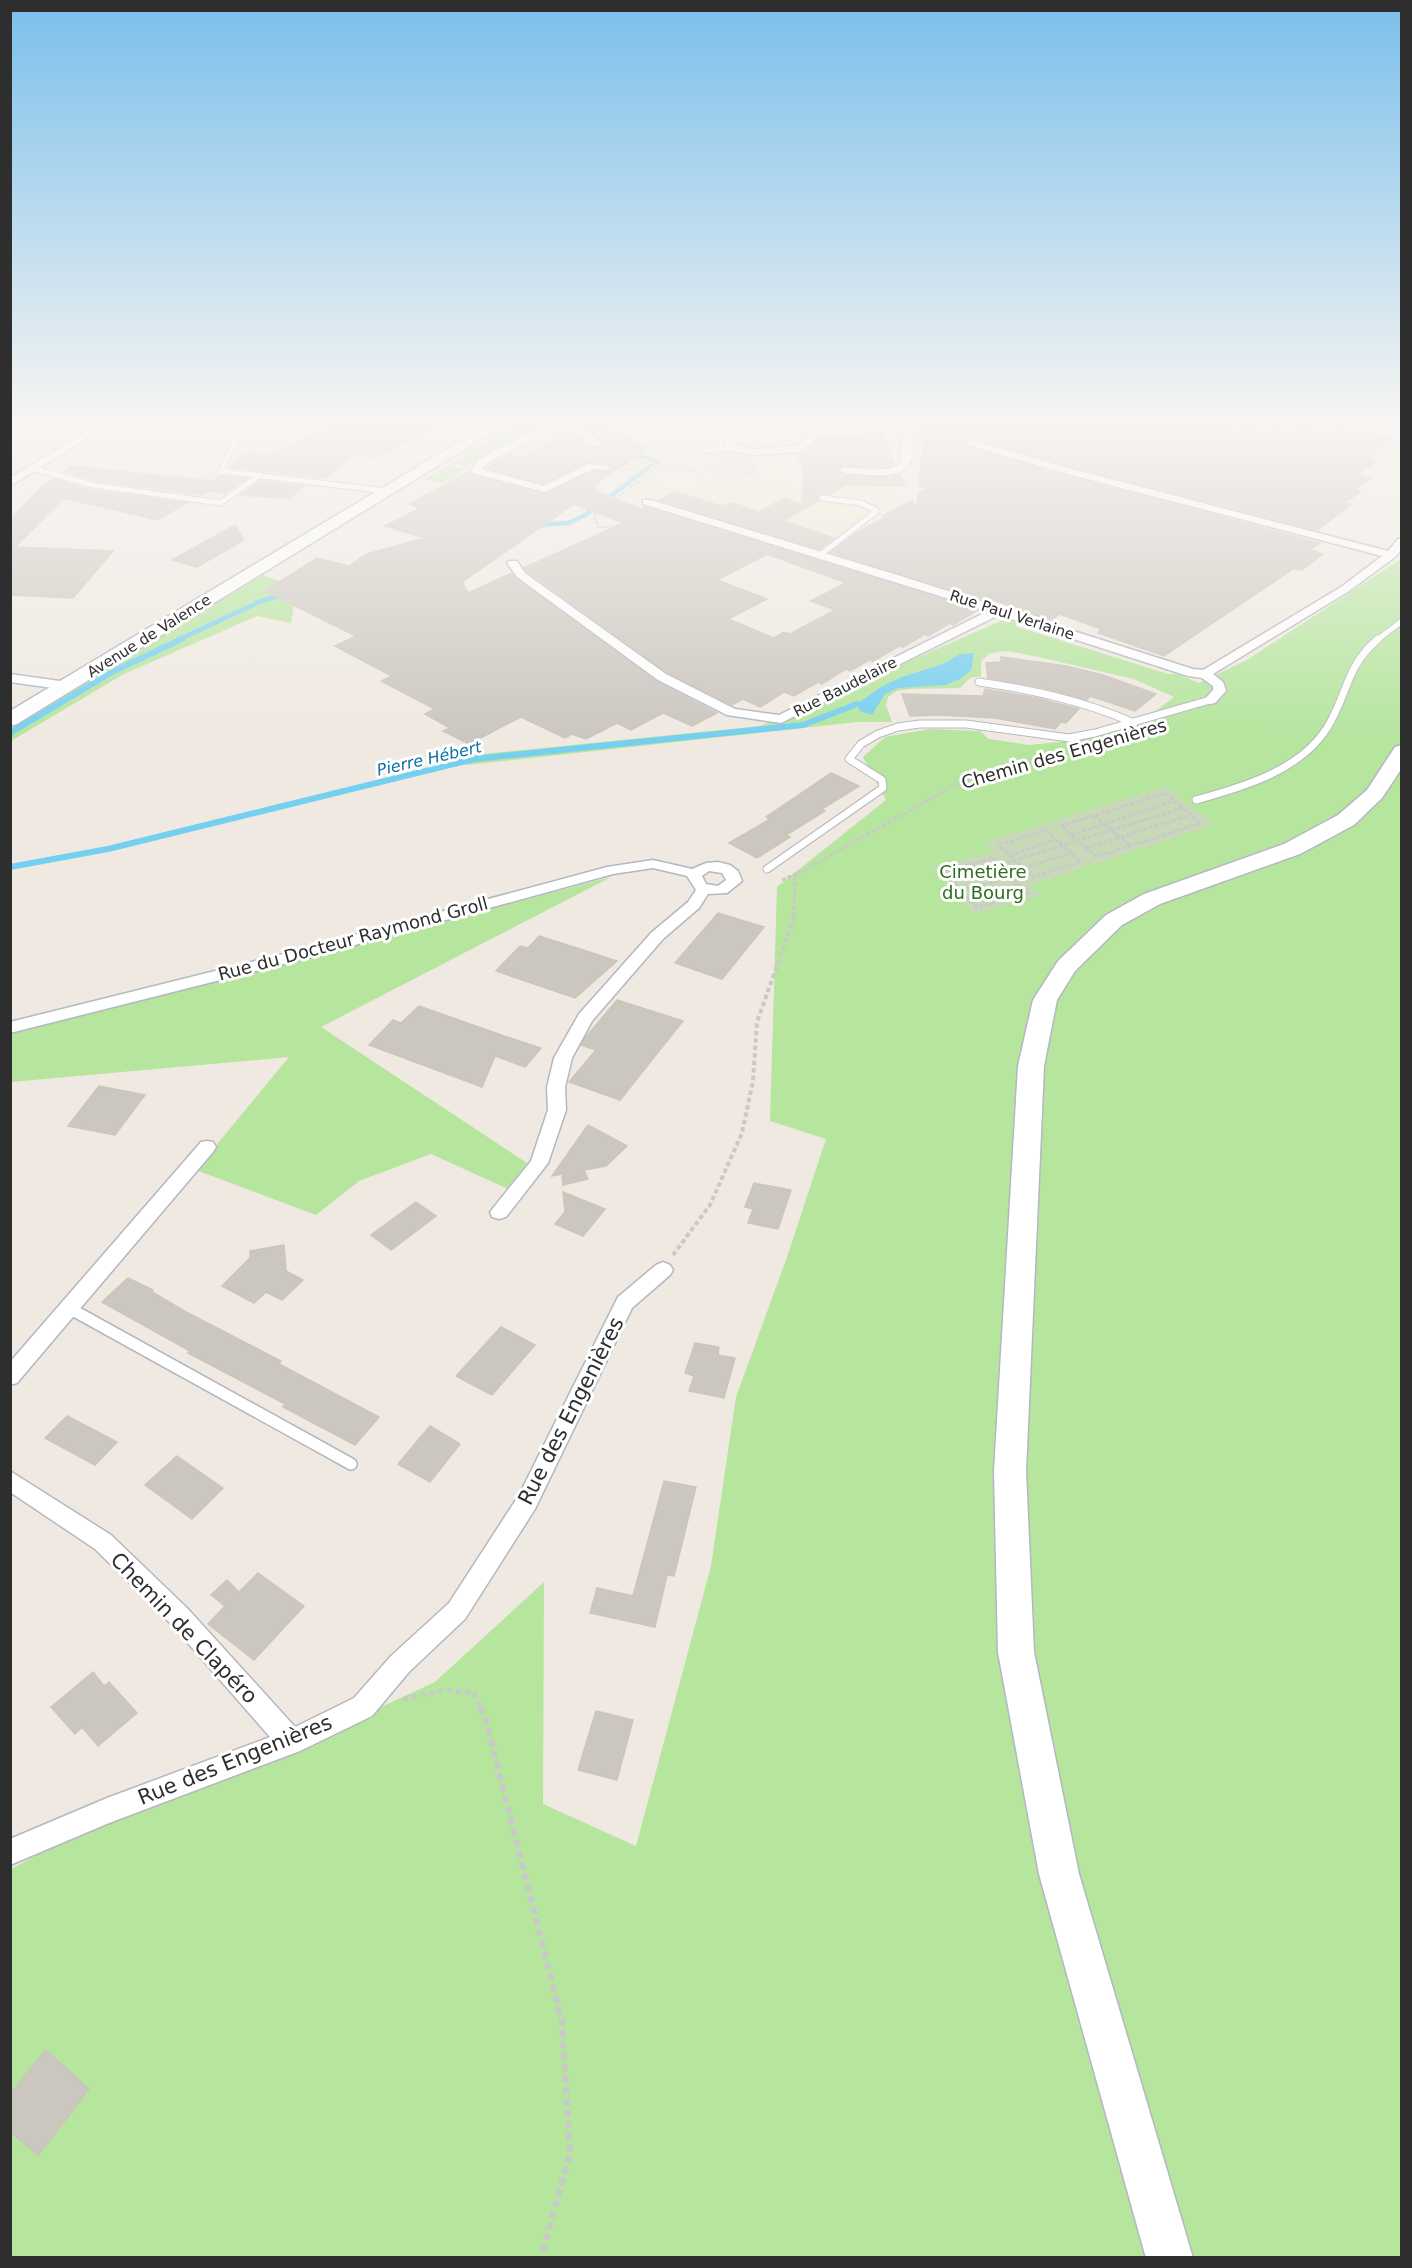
<svg xmlns="http://www.w3.org/2000/svg" width="1412" height="2268" font-family="'DejaVu Sans',sans-serif">
<style>
.education{fill:#f0e6d1}
.green{fill:#b6e59e}
.cemetery{fill:#c8d9b8}
.plaza{fill:#dfdcd8}
.water{fill:#75cff0}
.lines{fill:none;stroke-linecap:round;stroke-linejoin:round}
.stream-far1{stroke:#75cff0;stroke-width:4.5}
.stream{stroke:#75cff0;stroke-width:6}
.building{fill:#cbc7bf;stroke:#cbc5ba;stroke-width:1.5;fill-rule:evenodd}
.service-far2-casing{stroke:#b4b7c1;stroke-width:7}
.service-far1-casing{stroke:#b4b7c1;stroke-width:9}
.service-casing{stroke:#b4b7c1;stroke-width:14}
.minor-casing{stroke:#b4b7c1;stroke-width:3}
.secondary-casing{stroke:#b4b7c1;stroke-width:3}
.path-far4{stroke:#c9c9c9;stroke-width:2;stroke-dasharray:3 1.5;stroke-linecap:butt}
.path-far3{stroke:#c9c9c9;stroke-width:3;stroke-dasharray:4 2;stroke-linecap:butt}
.path-far2{stroke:#c9c9c9;stroke-width:4;stroke-dasharray:4.5 3;stroke-linecap:butt}
.path-far1{stroke:#c9c9c9;stroke-width:4.5;stroke-dasharray:5 4;stroke-linecap:butt}
.path{stroke:#c9c9c9;stroke-width:6;stroke-dasharray:7 4.5;stroke-linecap:butt}
.service-far2{stroke:#fff;stroke-width:5}
.service-far1{stroke:#fff;stroke-width:7}
.service{stroke:#fff;stroke-width:11}
.minor{fill:#fff;fill-rule:evenodd}
.secondary{fill:#fff;fill-rule:evenodd}
.labels{text-anchor:middle;stroke-width:6;stroke-linejoin:round;paint-order:stroke}
.far-street-label{font-size:15px;fill:#2e2e2e;stroke:#fff}
.far-water-label{font-size:16px;font-style:italic;fill:#0d6fa3;stroke:#fff}
.street-label{font-size:18px;fill:#2e2e2e;stroke:#fff}
.park-label{font-size:18px;fill:#2c6e1b;stroke:#fff}
.near-street-label{font-size:21px;fill:#2e2e2e;stroke:#fff}
</style>
<rect width="100%" height="100%" fill="#efe9e1"/>
<!-- education -->
<path class="education" d="M779,472L782,481L808,489L889,492L902,498L827,553L627,494L644,484L694,487L713,474L726,478Z"/>
<!-- green -->
<g class="green">
<path d="M519,422H537L543,425L467,466L452,463Z"/>
<path d="M449,465L464,469L457,473L460,474L443,483L424,479Z"/>
<path d="M1401,559V2257L11,2258V1869L148,1796L314,1738L435,1682L544,1582L543,1804L636,1846L711,1566L736,1397L786,1260L826,1139L770,1121L777,887L886,800L863,757L885,737L930,729L980,731L989,739L1029,745L1079,740L1138,724L1174,697L1134,679L1034,656L1007,651L990,653L981,661V676L970,678L960,688L910,689L897,691L888,697L886,705L892,722H857L466,765L453,757L760,726L1003,620L1020,622L1015,626L1168,674H1177L1199,683L1247,660Z"/>
<path d="M263,575L297,588L291,623L257,616L124,674L11,741L10,726Z"/>
<path d="M611,877L321,1027L527,1163L508,1189L431,1154L359,1181L316,1215L196,1170L289,1057L11,1082V1034Z"/>
</g>
<!-- cemetery -->
<path class="cemetery" d="M1166,786L1215,825L1031,885L1040,895L974,914L931,868L993,851L986,841Z"/>
<!-- plaza -->
<path class="plaza" d="M725,451L756,456V463L763,473L739,479L713,474L711,467L706,466L721,455L713,452Z"/>
<!-- water -->
<path class="water" d="M974,653L971,670L960,679L945,685L898,688L885,694L872,715L860,711L857,704L881,687L902,677L943,664L960,654Z"/>
<g class="lines">
<!-- stream-far1 -->
<g class="stream-far1">
<path d="M595,432L615,422"/>
<path d="M594,437L611,447"/>
<path d="M631,452L659,462"/>
<path d="M537,525L568,523L585,515L652,465"/>
<path d="M178,640L259,602L285,594"/>
</g>
<!-- stream -->
<g class="stream">
<path d="M10,733L114,671L182,639"/>
<path d="M10,867L108,849L474,759L803,725L857,704"/>
</g>
</g>
<!-- building -->
<g class="building">
<path d="M343,422H443L374,458L356,452L325,478L229,467L246,453L268,455Z"/>
<path d="M587,422H592L649,448L602,479L591,488H595L593,490L642,509L645,507L978,610L953,625L950,623L928,636L925,634L903,647L899,646L872,662L871,659L850,671L846,669L822,684L818,682L794,696L784,692L760,707L743,699L732,705L667,672L527,571L524,568L623,523L574,504L462,582L468,593L512,573L516,579L657,682L717,713L692,726L663,713L631,730L617,723L586,739L572,734L565,738L521,717L469,744L443,731L450,728L425,714L435,709L381,681L392,676L335,646L356,636L265,591L317,558L349,566L367,554L425,538L385,526L420,508L409,504L469,472L471,475L544,494L593,471L611,472L609,464L588,462L544,484L486,468L510,454L524,457L568,432L593,448L603,446L604,442L597,437L579,426ZM767,554L846,583L811,601L835,610L790,634L784,632L774,638L728,619L767,599L717,580Z"/>
<path d="M913,422H1005L1027,428V422H1186L1203,427L1213,422L1236,429L1245,424L1266,429L1273,425L1293,431L1303,425L1328,431L1341,425L1394,439L1367,458L1377,461L1358,474L1371,478L1355,489L1361,491L1345,503L1351,504L1318,530L1069,466L972,438L965,441L967,447L1059,474L1320,543L1310,550L1323,554L1302,570L1293,569L1164,656L1098,633L1101,629L1060,614L1050,621L994,600L991,602L831,552L861,530L886,517L882,516L912,500L917,509L918,493L930,487L919,486L924,434H928Z"/>
<path d="M879,428L894,464L880,467L844,465L837,471L844,475L869,477L899,474L905,486L846,485L830,494H820L818,501L783,521L834,538L820,549L659,500L675,492L722,506L734,503L759,512L784,498L802,504L804,470L797,454L823,437L868,438V429Z"/>
<path d="M72,466L213,481L219,475L246,479L225,493L208,491L201,495L93,480L64,472Z"/>
<path d="M54,479L91,490L187,503L157,520L64,498L15,547L113,551L73,598L10,595V520L44,484Z"/>
<path d="M260,481L304,486L290,499L240,495Z"/>
<path d="M235,525L244,540L197,567L172,560Z"/>
<path d="M1001,657L1066,666L1103,675L1156,694L1135,711L1090,696L1087,700L1040,687L988,678L986,663L1001,662Z"/>
<path d="M985,689L1037,698L1079,709L1066,723L1061,722L1055,729L995,718L941,715L910,716L902,694L983,696Z"/>
<path d="M831,773L859,786L822,809L825,811L786,835L790,837L757,858L729,843L770,819L766,817Z"/>
<path d="M718,913L764,927L722,979L675,963Z"/>
<path d="M539,936L580,949L617,961L575,998L496,971L520,946L528,948Z"/>
<path d="M617,1000L683,1021L620,1100L569,1082L596,1050L581,1045L585,1038Z"/>
<path d="M419,1006L507,1037L541,1048L525,1067L495,1056L482,1087L369,1045L393,1020L401,1023Z"/>
<path d="M99,1086L145,1095L115,1135L68,1126Z"/>
<path d="M588,1125L627,1146L606,1166L584,1170L588,1179L563,1185L562,1174L552,1176Z"/>
<path d="M754,1183L791,1190L778,1229L748,1223L753,1209L745,1207Z"/>
<path d="M563,1192L605,1209L583,1236L555,1224L565,1212Z"/>
<path d="M416,1202L436,1216L391,1250L371,1235Z"/>
<path d="M284,1245L286,1271L303,1280L282,1300L266,1292L254,1303L222,1286L250,1258V1251Z"/>
<path d="M128,1278L153,1290L152,1292L186,1312L281,1361L279,1364L379,1417L355,1445L283,1407L285,1404L188,1353L190,1351L102,1302Z"/>
<path d="M501,1327L535,1345L492,1395L456,1376Z"/>
<path d="M695,1343L719,1347L718,1355L735,1358L724,1398L689,1391L694,1376L685,1373Z"/>
<path d="M67,1416L117,1442L95,1465L45,1438Z"/>
<path d="M430,1426L460,1444L430,1482L398,1464Z"/>
<path d="M177,1456L223,1488L192,1519L145,1485Z"/>
<path d="M664,1481L696,1487L674,1576L667,1575L655,1627L590,1613L597,1588L633,1596Z"/>
<path d="M258,1573L304,1606L254,1660L208,1624L225,1606L211,1595L227,1580L239,1592Z"/>
<path d="M93,1672L104,1686L109,1682L137,1713L98,1746L82,1727L75,1734L51,1707Z"/>
<path d="M596,1711L633,1720L617,1780L578,1770Z"/>
<path d="M46,2050L89,2089L38,2156L10,2131V2094Z"/>
</g>
<g class="lines">
<defs>
<g id="service-far2">
<path d="M189,422L188,430L237,436L221,471L386,491"/>
<path d="M706,451L732,447"/>
<path d="M33,468L92,485L220,503L260,475"/>
<path d="M820,555L877,511L861,503L822,498"/>
<path d="M1377,640L1402,621"/>
</g>
<g id="service-far1">
<path d="M979,682C1033,690 1084,701 1134,723"/>
<path d="M1196,800C1244,787 1306,769 1331,721C1349,688 1347,666 1378,639"/>
<path d="M767,869L883,788L882,780L849,759L861,744L878,734L898,727L920,724H966L1069,738L1095,733L1210,700"/>
</g>
<path id="service" d="M69,1308L351,1464"/>
<g id="minor">
<path d="M102,422H113L10,486V478Z"/>
<path d="M544,422C566,421 586,428 602,444L594,446L572,431L555,427L486,464L482,469L544,486L588,464L609,466V470L593,469L545,492L472,473L471,471L478,460L545,424Z"/>
<path d="M747,422H758L734,444L754,449L796,446L826,424L904,422C905,426 912,432 913,438C919,486 876,475 844,473L839,470L844,467C861,468 885,473 900,464L903,436L895,425L829,430L799,452L754,455L733,451L725,446V442Z"/>
<path d="M971,440L1068,468L1388,551L1398,539L1402,538V549L1395,557L1349,591L1213,674L1223,682L1226,691L1215,703L1210,704L1204,700L1213,690V686L1202,678L1188,676L999,615L781,723L727,715L658,680L517,577L507,563L509,561H517L525,573L666,674L735,709L779,715L988,611L643,504V500H651L904,577L1193,669L1203,670L1341,587L1382,556L1060,472L968,445L966,443Z"/>
<path d="M10,674L67,682L73,686L67,690L10,682Z"/>
<path d="M653,860L692,869L706,863L718,862L730,865L738,871L742,881L727,893L708,894L699,908L663,939L592,1021L572,1058L565,1087L566,1110L548,1163L506,1217L499,1219L492,1217L490,1212L531,1161L548,1110L547,1087L554,1058L579,1014L651,933L688,902L696,890L687,876L653,868L613,874L308,958L10,1033V1022L299,950L607,867ZM709,871L722,873L726,880L718,886L706,884L702,876Z"/>
<path d="M207,1141L213,1142L216,1147L213,1152L17,1383L10,1385V1362L201,1142Z"/>
<path d="M663,1262L670,1265L673,1270L670,1275L632,1308L535,1509L465,1619L409,1672L372,1716L300,1751L109,1823L10,1865V1839L107,1798L270,1737L172,1625L95,1549L10,1492V1471L111,1535L188,1609L295,1727L354,1698L391,1656L449,1603L519,1495L618,1297L656,1265Z"/>
</g>
<g id="secondary">
<path d="M492,422H509L17,724L10,726V711Z"/>
<path d="M1402,745V768L1382,798L1354,825L1300,854L1160,904L1122,925L1075,971L1057,1000L1044,1066L1026,1471L1034,1652L1079,1874L1193,2258H1146L1039,1874L998,1652L994,1471L1018,1066L1033,1000L1058,961L1106,915L1144,894L1284,844L1338,815L1367,790L1395,747Z"/>
</g>
</defs>
<!-- service-far2 casing -->
<use href="#service-far2" class="service-far2-casing"/>
<!-- service-far1 casing -->
<use href="#service-far1" class="service-far1-casing"/>
<!-- service casing -->
<use href="#service" class="service-casing"/>
<!-- minor casing -->
<use href="#minor" class="minor-casing"/>
<!-- secondary casing -->
<use href="#secondary" class="secondary-casing"/>
<!-- path-far4 -->
<g class="path-far4">
<path d="M938,422L963,431"/>
<path d="M1373,422L1402,429"/>
<path d="M611,450L657,467L594,515L598,527L621,528L666,545L664,553L670,555"/>
<path d="M735,460L747,462L756,469C744,481 725,481 714,468L725,461Z"/>
<path d="M620,471L631,469L646,461"/>
<path d="M636,483L639,484L666,466L700,473L711,465"/>
</g>
<!-- path-far3 -->
<g class="path-far3">
<path d="M1165,793L1201,823L1096,857L1061,826Z"/>
<path d="M1094,816L1130,845"/>
<path d="M1046,830L1081,862L1033,877L999,845Z"/>
<path d="M1071,835L1174,801"/>
<path d="M1086,848L1191,815"/>
<path d="M1009,855L1056,840"/>
<path d="M993,858L1028,893L977,907L943,872Z"/>
<path d="M1023,868L1071,853"/>
<path d="M782,880L806,869L964,780L1056,753"/>
<path d="M950,880L1183,808"/>
<path d="M960,891L1011,877"/>
<path d="M967,898L1017,884"/>
<path d="M794,916L795,875"/>
</g>
<!-- path-far2 -->
<path class="path-far2" d="M673,1255L710,1205L742,1133L753,1081L757,1022L795,915"/>
<!-- path-far1 -->
<path class="path-far1" d="M403,1699L445,1690L474,1693L480,1708"/>
<!-- path -->
<path class="path" d="M480,1707L486,1721L562,2022L570,2153L541,2258"/>
<!-- service-far2 -->
<use href="#service-far2" class="service-far2"/>
<!-- service-far1 -->
<use href="#service-far1" class="service-far1"/>
<!-- service -->
<use href="#service" class="service"/>
<!-- minor -->
<use href="#minor" class="minor"/>
<!-- secondary -->
<use href="#secondary" class="secondary"/>
</g>
<!-- sky -->
<linearGradient id="sky" x2="0" y2="1"><stop stop-color="#7abfeb"/><stop offset="0.57" stop-color="#f8f5f2"/><stop offset="1" stop-color="#f8f5f2" stop-opacity="0"/></linearGradient>
<rect width="1412" height="739" fill="url(#sky)"/>
<g class="labels">
<!-- far-street labels -->
<g class="far-street-label">
<text transform="translate(1012 615) rotate(18)" y="5">Rue Paul Verlaine</text>
<text transform="translate(149 636) rotate(-32)" y="5">Avenue de Valence</text>
<text transform="translate(845 687) rotate(-27)" y="5">Rue Baudelaire</text>
</g>
<!-- far-water labels -->
<g class="far-water-label">
<text transform="translate(429 758) rotate(-13)" y="6">Pierre Hébert</text>
</g>
<!-- street labels -->
<g class="street-label">
<text transform="translate(1064 754) rotate(-16)" y="6">Chemin des Engenières</text>
<text transform="translate(353 939) rotate(-15)" y="6">Rue du Docteur Raymond Groll</text>
</g>
<!-- park labels -->
<g class="park-label">
<text x="983" y="878">Cimetière<tspan x="983" dy="21">du Bourg</tspan></text>
</g>
<!-- near-street labels -->
<g class="near-street-label">
<text transform="translate(571 1411) rotate(-63)" y="7">Rue des Engenières</text>
<text transform="translate(184 1628) rotate(46)" y="7">Chemin de Clapéro</text>
<text transform="translate(235 1760) rotate(-22)" y="7">Rue des Engenières</text>
</g>
</g>
<!-- border -->
<rect width="1412" height="2268" fill="none" stroke="#2e2e2e" stroke-width="24"/>
</svg>
